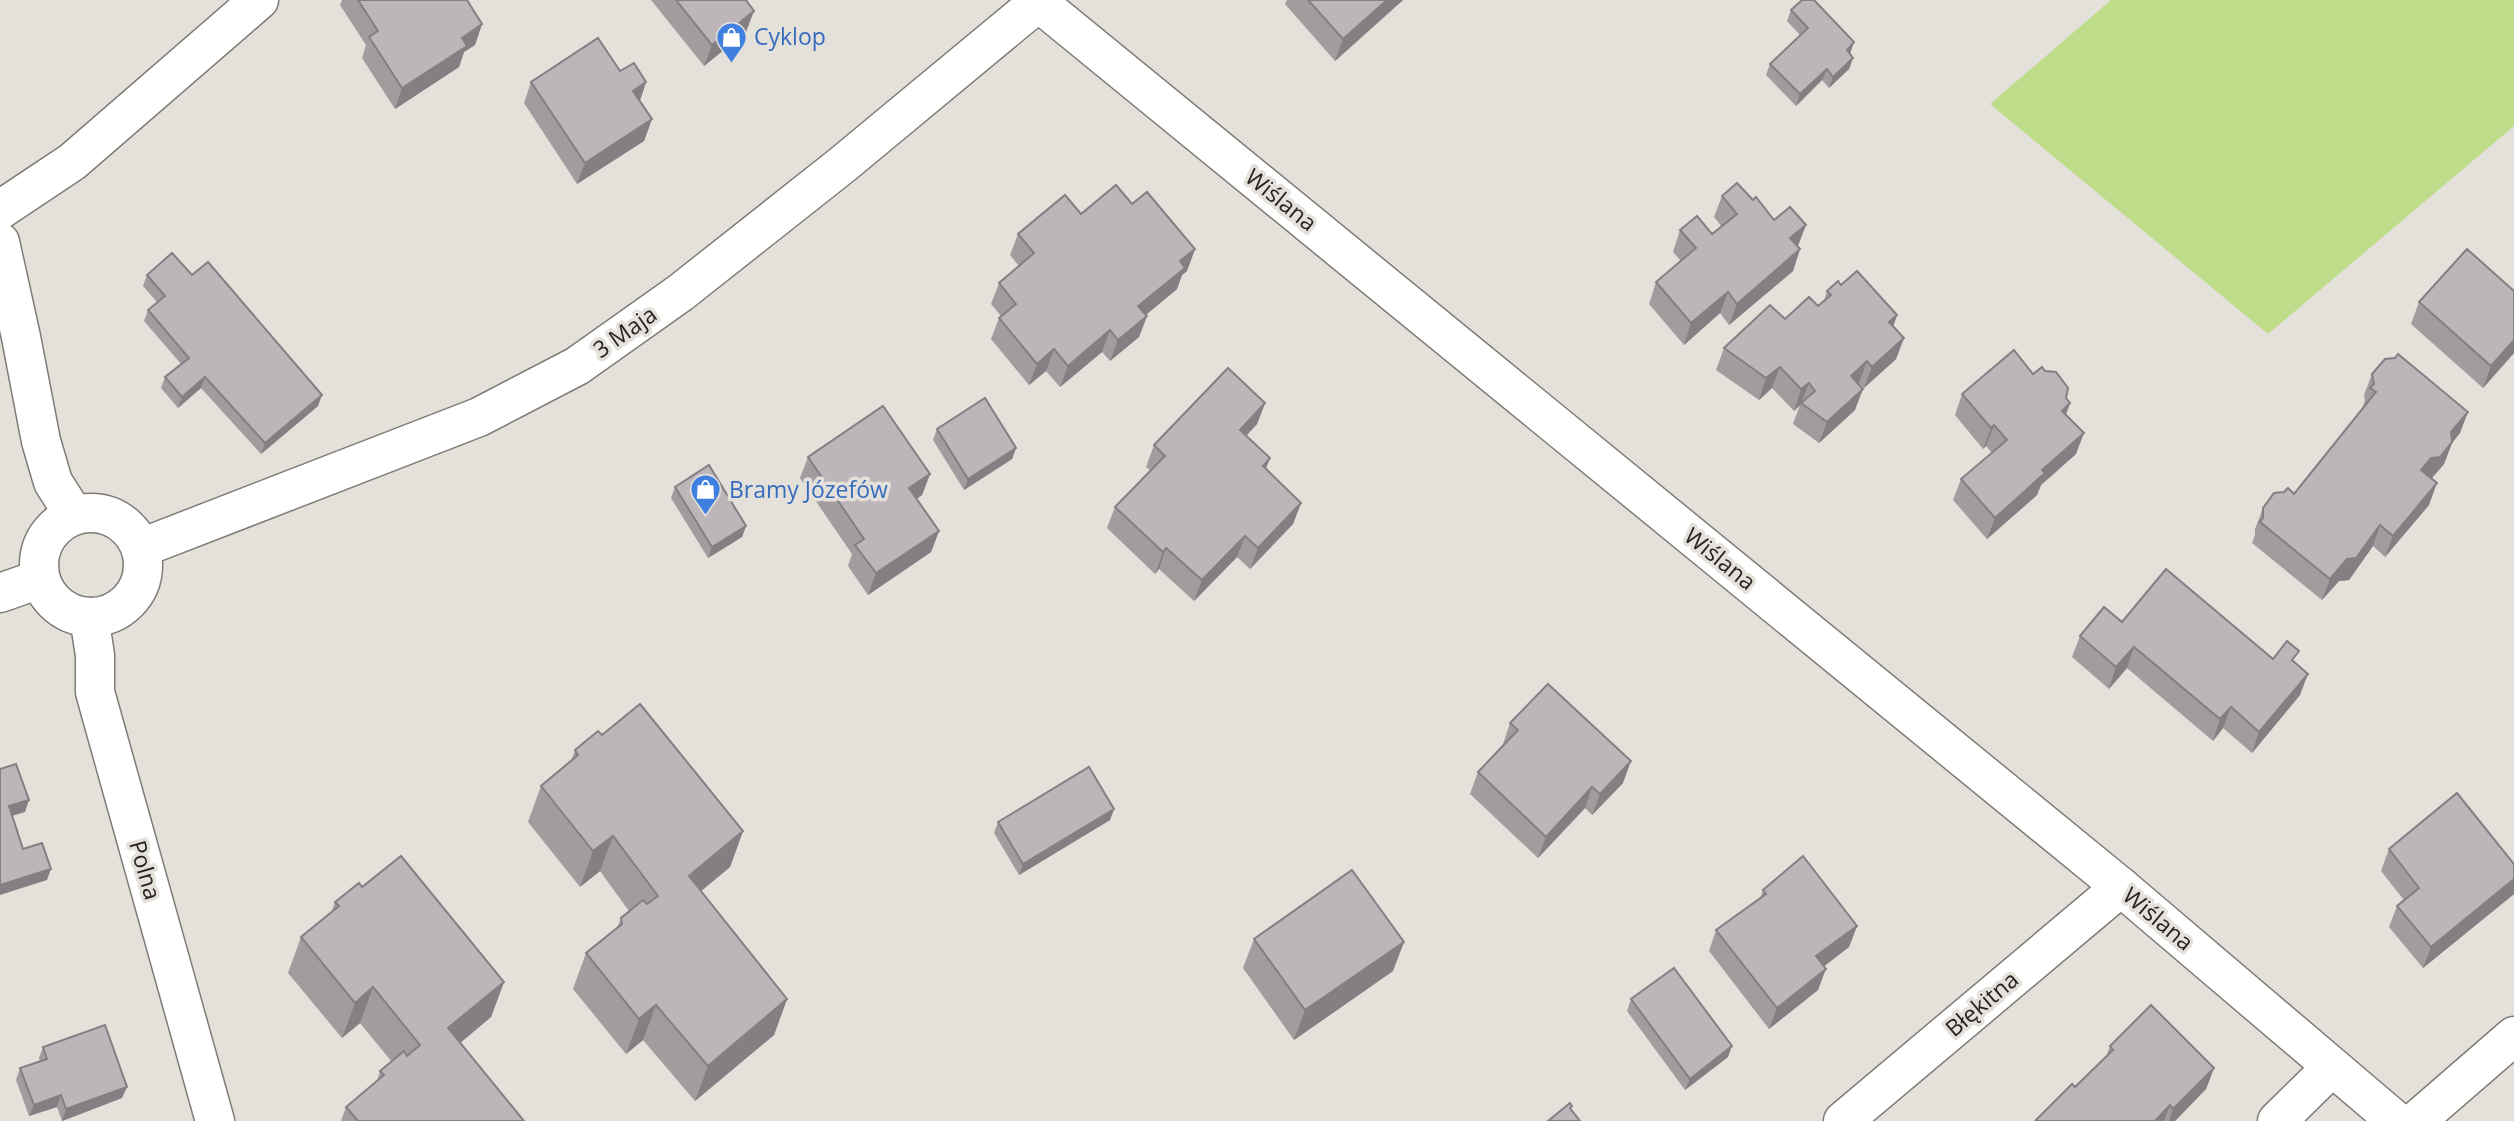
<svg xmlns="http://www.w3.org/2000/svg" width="2514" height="1121" font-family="'Open Sans',sans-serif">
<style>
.green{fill:#bfdc8b}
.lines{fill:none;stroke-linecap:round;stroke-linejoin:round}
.minor-casing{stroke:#7f7b76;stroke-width:41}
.minor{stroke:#fff;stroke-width:38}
.wall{fill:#a29c9f}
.shaded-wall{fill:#847f82}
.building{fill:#bcb5b9;stroke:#847f82;stroke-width:2}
.labels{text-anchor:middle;stroke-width:7;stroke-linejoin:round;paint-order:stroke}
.shop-label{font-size:23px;fill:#366cbe;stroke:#e4e0da;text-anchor:start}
.street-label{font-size:23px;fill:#252422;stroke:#e4e0da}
</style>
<rect width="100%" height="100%" fill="#e4e0da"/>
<!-- green -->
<path class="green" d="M2111,0H2514V126L2268,334L1990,104Z"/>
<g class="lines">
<defs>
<g id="minor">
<path d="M1038,2L2121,887L2396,1121"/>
<path d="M0,210L72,162L259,0"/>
<path d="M0,242L21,337L41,441L53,482L74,515"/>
<circle cx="91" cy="565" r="52"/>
<path d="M141,548L479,417L577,366L680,293L842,165L1041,0"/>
<path d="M0,593L40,579"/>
<path d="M89,617L95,655V692L215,1121"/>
<path d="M1843,1121L2121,887"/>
<path d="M2277,1121L2332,1067"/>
<path d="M2416,1121L2514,1036"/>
</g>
</defs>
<!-- minor casing -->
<use href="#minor" class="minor-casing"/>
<!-- minor -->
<use href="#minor" class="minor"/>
</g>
<!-- wall -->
<g class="wall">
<path d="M342,0H467L482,24L475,45L464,52L459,67L395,109L362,58L366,45L340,5Z"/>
<path d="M651,0H746V32L704,66Z"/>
<path d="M1287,0H1403L1335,61L1285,4Z"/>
<path d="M1791,10L1854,42L1850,54L1853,58L1849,69L1829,88L1822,80L1796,106L1766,75L1770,64L1800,35L1787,21Z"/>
<path d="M620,71L646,82L640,101L652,119L644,141L577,184L524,103L531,82Z"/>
<path d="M1722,196L1753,200L1800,249L1793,271L1729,325L1720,313L1684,345L1649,304L1656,282L1681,261L1673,252L1680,230L1712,234L1722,227L1714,217Z"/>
<path d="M1132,204L1195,249L1187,271L1182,275L1177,289L1146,315L1147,316L1139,337L1110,361L1102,352L1060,387L1046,371L1029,385L991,339L999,318L1001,316L991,304L999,283L1019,266L1010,255L1018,234L1081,214Z"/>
<path d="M147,275H192L318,406L261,454L201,388L178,408L161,388L165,377L181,364L144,321L148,310L157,302L143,286Z"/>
<path d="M1841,285L1897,315L1893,326L1904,338L1896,359L1864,388L1859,383L1858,384L1855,410L1819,443L1793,424L1800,405L1794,411L1772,388L1759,400L1716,370L1724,348L1785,319L1818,306L1824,301L1827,291Z"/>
<path d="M2419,302L2514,353L2483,388L2411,324Z"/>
<path d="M2033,374L2066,398L2070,403L2066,415L2076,454L2041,485L2037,495L1987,539L1953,500L1961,479L1992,453L1986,446L1983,449L1955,415L1962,394Z"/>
<path d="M2372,374L2460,433L2452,443L2444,464L2432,478H2430L2429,505L2385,557L2373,546L2349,580L2339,581L2322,600L2252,543L2255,535V529L2263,508L2294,494L2362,409L2365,400L2364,395Z"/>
<path d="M1265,403L1257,424L1246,436L1266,469L1301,503L1293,524L1250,569L1237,557L1194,601L1159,569L1155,574L1107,528L1115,507L1150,470L1146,467L1154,445Z"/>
<path d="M937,429L1016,448L1012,459L964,490L933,440Z"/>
<path d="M808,457L930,474L922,495L917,499L939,531L931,552L868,595L848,566L852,554L800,478Z"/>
<path d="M675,487L746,526L742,537L708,558L671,498Z"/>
<path d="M2080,636L2295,662L2300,695L2252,753L2223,728L2213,741L2127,668L2109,689L2072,657Z"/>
<path d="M1510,723L1623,783L1592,815L1585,808L1538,858L1470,794L1478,772L1503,745V744Z"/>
<path d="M602,735L743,831L730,867L701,891L787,999L774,1035L695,1101L643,1040L626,1054L573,989L586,953L617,928L621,918L629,911L600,871L580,887L528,822L541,786L571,761L575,750Z"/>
<path d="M1114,809L1110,820L1019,875L994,833L998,822Z"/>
<path d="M2389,849L2514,894L2423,968L2389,927L2397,906L2404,900L2381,871Z"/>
<path d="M362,887L504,982L491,1017L460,1043L524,1121H341L346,1107L377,1081L380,1071L392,1062L360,1023L342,1038L288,973L301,937L331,913L335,902Z"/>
<path d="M1763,890L1857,926L1849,947L1824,966L1818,990L1769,1029L1709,951L1716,930L1760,899Z"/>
<path d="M1254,939L1393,971L1294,1040L1243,968Z"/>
<path d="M1631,999L1728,1057L1685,1090L1627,1011Z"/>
<path d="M2110,1046L2214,1068L2206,1089L2175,1121H2035L2075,1087L2106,1057Z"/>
<path d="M43,1047L122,1098L62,1121L57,1107L29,1116L16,1080L20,1068L40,1061L39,1058Z"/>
</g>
<!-- shaded-wall -->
<g class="shaded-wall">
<path d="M1387,0H1403L1335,61L1343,39Z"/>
<path d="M754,11L746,32L704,66L712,45Z"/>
<path d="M482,24L475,45L464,52L459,67L395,109L402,88L462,38Z"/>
<path d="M1854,42L1850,53L1842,61L1847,50Z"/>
<path d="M1853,58L1849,69L1829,88L1833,77Z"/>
<path d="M1827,69L1822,80L1796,106L1800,94Z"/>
<path d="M646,82L639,103L633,91Z"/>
<path d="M652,119L644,141L577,184L585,163Z"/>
<path d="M1806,225L1798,246L1790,238Z"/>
<path d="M1195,249L1187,271L1182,275L1177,289L1131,327L1138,306L1180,261Z"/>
<path d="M1800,249L1793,271L1729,325L1737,304Z"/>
<path d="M1728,292L1720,313L1684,345L1691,323Z"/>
<path d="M1897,315L1890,336L1889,322Z"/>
<path d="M1147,316L1139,337L1110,361L1118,340Z"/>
<path d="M1110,330L1102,352L1060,387L1068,366Z"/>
<path d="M1904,338L1896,359L1864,388L1872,367Z"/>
<path d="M2514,340V353L2483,388L2491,366Z"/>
<path d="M1054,349L1046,371L1029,385L1037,364Z"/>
<path d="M1867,361L1859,383L1843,398L1851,376Z"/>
<path d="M1780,367L1772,388L1759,400L1766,378Z"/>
<path d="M205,377L201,388L178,408L182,397Z"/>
<path d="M1809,383L1801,404L1794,411L1801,389Z"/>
<path d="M1863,389L1855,410L1819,443L1827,422Z"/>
<path d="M322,395L318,406L261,454L265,443Z"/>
<path d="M1265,403L1257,424L1232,451L1240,430Z"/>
<path d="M2070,403L2062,424V411Z"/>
<path d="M2468,412L2460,433L2452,443L2444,464L2432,478L2423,479L2421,470Z"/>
<path d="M1994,425L1986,446L1983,449L1991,428Z"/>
<path d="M2084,433L2076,454L2041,485L2037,495L1987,539L1995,518L2042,470Z"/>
<path d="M1016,448L1012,459L964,490L968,479Z"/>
<path d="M1270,458L1262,479L1263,466Z"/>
<path d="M930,474L922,495L901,509L909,488Z"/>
<path d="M2437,483L2429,505L2385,557L2393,536Z"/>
<path d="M1301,503L1293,524L1250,569L1258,548Z"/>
<path d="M2380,525L2373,546L2349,580L2339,581L2322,600L2330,579Z"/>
<path d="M746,526L742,537L708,558L712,547Z"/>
<path d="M939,531L931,552L868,595L876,573Z"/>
<path d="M1245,536L1237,557L1194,601L1202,580Z"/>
<path d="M1166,548L1159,569L1155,574L1163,552Z"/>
<path d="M2134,647L2127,668L2109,689L2116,667Z"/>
<path d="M2308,674L2300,695L2252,753L2259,732Z"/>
<path d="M2231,707L2223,728L2213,741L2220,719Z"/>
<path d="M1631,761L1623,783L1592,815L1600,794Z"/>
<path d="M1592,787L1585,808L1538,858L1546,837Z"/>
<path d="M29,800L25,812L5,818L9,806Z"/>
<path d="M1114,809L1110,820L1019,875L1023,864Z"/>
<path d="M743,831L730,867L676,912L689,876Z"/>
<path d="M613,836L600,871L580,887L593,851Z"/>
<path d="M51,869L47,880L0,895V885Z"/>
<path d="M2514,879V894L2423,968L2431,947Z"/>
<path d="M1857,926L1849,947L1809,978L1816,956Z"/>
<path d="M1404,942L1393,971L1294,1040L1305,1010Z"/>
<path d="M1826,969L1818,990L1769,1029L1777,1008Z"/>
<path d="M504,982L491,1017L435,1064L448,1028Z"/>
<path d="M373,987L360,1023L342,1038L355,1003Z"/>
<path d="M787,999L774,1035L695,1101L708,1066Z"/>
<path d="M656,1005L643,1040L626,1054L639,1019Z"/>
<path d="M1732,1046L1728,1057L1685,1090L1690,1079Z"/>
<path d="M2214,1068L2206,1089L2175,1121H2169L2173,1109Z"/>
<path d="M127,1087L122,1098L62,1121L66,1109Z"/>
<path d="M61,1095L57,1107L29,1116L34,1105Z"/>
<path d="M2170,1105L2164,1121H2155Z"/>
</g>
<!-- building -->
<g class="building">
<path d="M358,0H467L482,24L462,38L467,46L402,88L369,37L378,31Z"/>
<path d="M676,0H746L754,11L712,45Z"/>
<path d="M1308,0H1387L1343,39Z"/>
<path d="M1802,0H1814L1854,42L1847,50L1853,58L1833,77L1827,69L1800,94L1770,64L1808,28L1791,10Z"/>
<path d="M598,38L620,71L634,63L646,82L633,91L652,119L585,163L531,82Z"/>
<path d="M1737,183L1753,200L1756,197L1774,220L1790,207L1806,225L1790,238L1800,249L1737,304L1728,292L1691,323L1656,282L1696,248L1680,230L1697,216L1712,234L1737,214L1722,196Z"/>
<path d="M1116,185L1132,204L1147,192L1195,249L1180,261L1185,268L1138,306L1147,316L1118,340L1110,330L1068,366L1054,349L1037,364L999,318L1016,304L999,283L1034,253L1018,234L1065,195L1081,214Z"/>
<path d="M2467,249L2514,291V340L2491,366L2419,302Z"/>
<path d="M172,253L192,275L208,262L322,395L265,443L205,377L182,397L165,377L189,358L148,310L165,296L147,275Z"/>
<path d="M1857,271L1897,315L1889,322L1904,338L1872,367L1867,361L1851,376L1863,389L1827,422L1801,403L1815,391L1809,383L1801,389L1780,367L1766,378L1724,348L1770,305L1785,319L1809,297L1818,306L1831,295L1827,291L1838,281L1841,285Z"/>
<path d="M2014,350L2033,374L2042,367L2045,371L2056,372L2068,388L2066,398L2070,403L2062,411L2084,433L2042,470L2045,473L1995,518L1961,479L2007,440L1994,425L1991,428L1962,394Z"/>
<path d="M2398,354L2468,412L2451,432L2452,442L2440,457L2431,458L2421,470L2437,483L2393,536L2380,525L2356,558L2347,559L2330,579L2260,522L2263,518V508L2274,493L2284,492L2288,488L2294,494L2376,392L2370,388L2374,384L2372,374L2385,359L2395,358Z"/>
<path d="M1228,368L1265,403L1240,430L1270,458L1263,466L1301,503L1258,548L1245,536L1202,580L1166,548L1163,552L1115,507L1165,456L1154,445Z"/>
<path d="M985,398L1016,448L968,479L937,429Z"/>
<path d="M883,406L930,474L909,488L939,531L876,573L855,545L864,539L808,457Z"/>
<path d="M709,465L746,526L712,547L675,487Z"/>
<path d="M2166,569L2273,659L2287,641L2299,651L2292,660L2308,674L2259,732L2231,707L2220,719L2134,647L2116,667L2080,636L2104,607L2122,622Z"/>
<path d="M1548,684L1631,761L1600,794L1592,787L1546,837L1478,772L1518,730L1510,723Z"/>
<path d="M640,704L743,831L689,876L787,999L708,1066L656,1005L639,1019L586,953L622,924L621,918L643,900L647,904L658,896L613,836L593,851L541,786L578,755L575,750L598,731L602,735Z"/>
<path d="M16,764L29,800L9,806L23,849L42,843L51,869L0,885V769Z"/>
<path d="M1089,767L1114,809L1023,864L998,822Z"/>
<path d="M2457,793L2514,864V879L2431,947L2397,906L2419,888L2389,849Z"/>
<path d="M401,856L504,982L448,1028L524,1121H358L346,1107L384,1075L380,1071L404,1051L407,1056L420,1045L373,987L355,1003L301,937L339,906L335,902L359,883L362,887Z"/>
<path d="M1803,856L1857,926L1816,956L1826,969L1777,1008L1716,930L1766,894L1763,890Z"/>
<path d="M1352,870L1404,942L1305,1010L1254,939Z"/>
<path d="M1674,968L1732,1046L1690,1079L1631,999Z"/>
<path d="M2151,1005L2214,1068L2173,1109L2170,1105L2155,1121H2035L2072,1084L2075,1087L2113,1050L2110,1046Z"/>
<path d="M105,1025L127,1087L66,1109L61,1095L34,1105L20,1068L47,1059L43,1047Z"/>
<path d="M1570,1103L1572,1106L1570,1108L1580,1121H1548Z"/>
</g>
<!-- icons -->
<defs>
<symbol id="shop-pin" viewBox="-11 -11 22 30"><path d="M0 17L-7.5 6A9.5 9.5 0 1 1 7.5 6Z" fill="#3f7fe0" stroke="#e4e0da"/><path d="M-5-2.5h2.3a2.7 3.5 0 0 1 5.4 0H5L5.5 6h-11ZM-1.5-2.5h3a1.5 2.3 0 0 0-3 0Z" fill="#fff"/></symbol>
</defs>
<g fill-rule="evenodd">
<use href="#shop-pin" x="714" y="20" width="35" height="47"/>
<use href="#shop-pin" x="688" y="472" width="35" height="47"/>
</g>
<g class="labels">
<!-- shop labels -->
<g class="shop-label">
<text x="754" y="45">Cyklop</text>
<text x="729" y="498">Bramy Józefów</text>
</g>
<!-- street labels -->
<g class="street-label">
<text transform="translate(1281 200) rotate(39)" y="8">Wiślana</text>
<text transform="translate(625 332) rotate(-35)" y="8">3 Maja</text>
<text transform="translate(1720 559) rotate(39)" y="8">Wiślana</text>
<text transform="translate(145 870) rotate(74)" y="8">Polna</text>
<text transform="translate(2158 919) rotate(40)" y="8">Wiślana</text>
<text transform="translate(1982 1004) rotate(-40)" y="8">Błękitna</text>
</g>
</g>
</svg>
